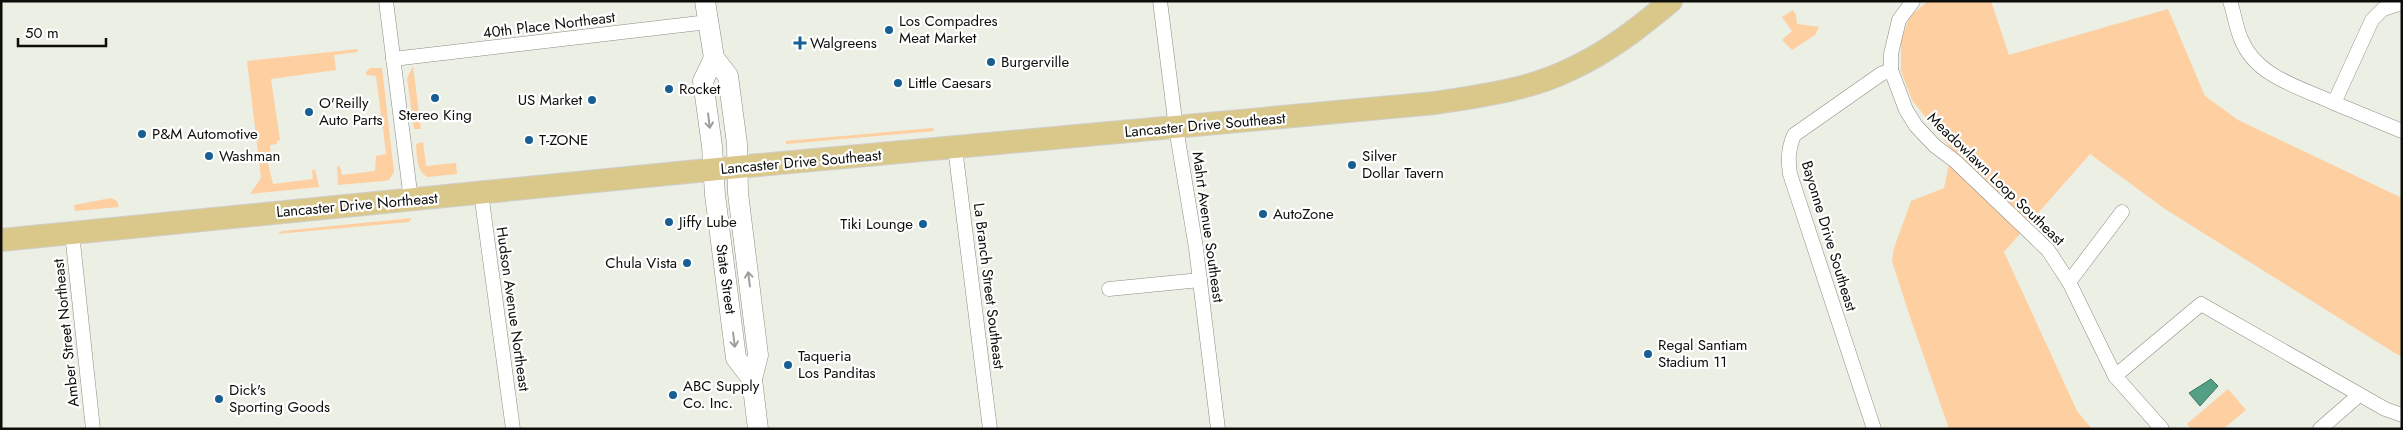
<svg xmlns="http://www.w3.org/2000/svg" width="2403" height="430" font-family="Jost,sans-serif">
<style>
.green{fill:#fecfa1}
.water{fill:#54a085;stroke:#3f7460}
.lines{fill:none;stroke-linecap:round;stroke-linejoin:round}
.minor-casing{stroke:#8c8e83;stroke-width:15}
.secondary-casing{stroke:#8c8e83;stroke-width:21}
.primary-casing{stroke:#cfcfce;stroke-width:24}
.minor{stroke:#fff;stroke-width:14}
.secondary{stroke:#fff;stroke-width:20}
.primary{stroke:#dac88b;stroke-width:22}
.oneway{stroke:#9e9f9d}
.poi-dot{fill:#175f93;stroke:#fff;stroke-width:2}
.labels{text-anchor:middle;stroke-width:4.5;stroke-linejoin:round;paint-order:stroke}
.poi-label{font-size:15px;fill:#0d0e0a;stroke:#fff;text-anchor:start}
.street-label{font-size:15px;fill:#0d0e0a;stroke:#fff}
</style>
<rect width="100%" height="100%" fill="#ecefe3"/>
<!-- green -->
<g class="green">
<path d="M1928,1H1991L2009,55L2168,9L2205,96L2238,120L2402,198V355H2398L2165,209L2090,154L2004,252L2077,411L2092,429H1949L1909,314L1892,261L1894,248L1911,201L1944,188L1952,150L1912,100L1901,71V39L1910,16Z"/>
<path d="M1793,10L1796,15L1797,24L1819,27L1815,35L1792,50L1782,40L1792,31L1782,17Z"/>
<path d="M358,49L357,52L334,55L336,70L271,79L280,140L277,141V144L270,145L271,156L267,159L273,184L313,179L312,171L315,169L319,187L250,194L261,178L247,61Z"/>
<path d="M413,66L421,129H414L407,78Z"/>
<path d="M370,68H382L394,172L389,180L384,181L338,185L337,166L340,167L342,175L375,171L376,156L386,154L382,120L371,119L373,116L381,115L376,76L366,75V72Z"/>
<path d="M933,128L934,131L786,144V141Z"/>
<path d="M423,142L426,166L456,163L457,174L428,177C416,172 417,155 416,144Z"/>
<path d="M111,198L117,201L119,207L75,211L74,205Z"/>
<path d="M412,218L409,222L277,234L282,231Z"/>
<path d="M2228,389L2246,410L2223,429H2191L2187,424Z"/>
</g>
<!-- water -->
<path class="water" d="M2211,379L2218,386L2200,406L2189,393Z"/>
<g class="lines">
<defs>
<g id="minor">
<path d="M386,1L411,200"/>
<path d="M1160,1L1176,128L1196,248L1218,429"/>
<path d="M1913,1L1899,20L1891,54V70L1906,110L1916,126L1935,146L1955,161L2048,250L2069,282L2115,376L2162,429"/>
<path d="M2230,1C2234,13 2236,27 2241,39C2256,77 2300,87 2334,103"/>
<path d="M2402,3L2383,9L2372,20L2334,103L2402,131"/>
<path d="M393,59L708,22"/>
<path d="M955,148L990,429"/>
<path d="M481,193L513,429"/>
<path d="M72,233L93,429"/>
<path d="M2069,282L2122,212"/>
<path d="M1109,289L1200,280"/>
<path d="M2115,376L2201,304L2385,409L2402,415"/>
<path d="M1874,429L1790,174C1788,160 1788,149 1794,135L1881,74L1891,70"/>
<path d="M2320,429L2359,395"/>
</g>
<g id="secondary">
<path d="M705,1L714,58L728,76L737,144L738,193L758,355L752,379L758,429"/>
<path d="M714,58L703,81L712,146L715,195L736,358L752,379"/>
</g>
<path id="primary" d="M1,240L738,167L1435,103C1480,96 1528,90 1569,70C1607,53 1640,27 1671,1"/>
</defs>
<!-- minor casing -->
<use href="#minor" class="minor-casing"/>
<!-- secondary casing -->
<use href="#secondary" class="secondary-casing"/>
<!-- primary casing -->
<use href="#primary" class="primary-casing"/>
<!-- minor -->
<use href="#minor" class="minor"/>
<!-- secondary -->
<use href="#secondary" class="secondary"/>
<!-- primary -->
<use href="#primary" class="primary"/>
</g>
<!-- one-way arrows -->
<defs><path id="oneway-shaft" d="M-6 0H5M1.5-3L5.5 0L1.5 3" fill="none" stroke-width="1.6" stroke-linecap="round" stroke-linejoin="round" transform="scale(1.25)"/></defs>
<g class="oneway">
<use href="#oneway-shaft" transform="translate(709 121) rotate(83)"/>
<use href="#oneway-shaft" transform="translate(749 279) rotate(-97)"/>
<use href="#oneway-shaft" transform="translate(734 340) rotate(83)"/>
</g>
<!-- markers -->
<g class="poi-dot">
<circle cx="889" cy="30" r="5"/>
<path d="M797.5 35.5h5v5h5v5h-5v5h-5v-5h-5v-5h5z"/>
<circle cx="991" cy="62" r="5"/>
<circle cx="898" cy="83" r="5"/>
<circle cx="669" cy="89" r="5"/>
<circle cx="435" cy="98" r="5"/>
<circle cx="592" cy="100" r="5"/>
<circle cx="309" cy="112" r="5"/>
<circle cx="142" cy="134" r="5"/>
<circle cx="529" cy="140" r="5"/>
<circle cx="209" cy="156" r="5"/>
<circle cx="1352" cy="165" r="5"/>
<circle cx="1263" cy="214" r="5"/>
<circle cx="669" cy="222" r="5"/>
<circle cx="923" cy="224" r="5"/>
<circle cx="687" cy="263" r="5"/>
<circle cx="1648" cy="354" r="5"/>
<circle cx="788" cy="365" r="5"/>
<circle cx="673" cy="395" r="5"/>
<circle cx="219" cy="399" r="5"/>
</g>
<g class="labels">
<!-- poi labels -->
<g class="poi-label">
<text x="899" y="26">Los Compadres<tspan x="899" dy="17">Meat Market</tspan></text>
<text x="810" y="48">Walgreens</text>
<text x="1001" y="67">Burgerville</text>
<text x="908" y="88">Little Caesars</text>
<text x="679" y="94">Rocket</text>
<text x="582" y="105" text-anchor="end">US Market</text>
<text x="319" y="108">O'Reilly<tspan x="319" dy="17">Auto Parts</tspan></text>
<text x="435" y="120" text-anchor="middle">Stereo King</text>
<text x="152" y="139">P&amp;M Automotive</text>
<text x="539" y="145">T-ZONE</text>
<text x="219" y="161">Washman</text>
<text x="1362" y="161">Silver<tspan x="1362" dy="17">Dollar Tavern</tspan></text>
<text x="1273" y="219">AutoZone</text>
<text x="679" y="227">Jiffy Lube</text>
<text x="913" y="229" text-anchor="end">Tiki Lounge</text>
<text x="677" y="268" text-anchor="end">Chula Vista</text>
<text x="1658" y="350">Regal Santiam<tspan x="1658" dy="17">Stadium 11</tspan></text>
<text x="798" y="361">Taqueria<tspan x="798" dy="17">Los Panditas</tspan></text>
<text x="683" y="391">ABC Supply<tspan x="683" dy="17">Co. Inc.</tspan></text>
<text x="229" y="395">Dick's<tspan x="229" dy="17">Sporting Goods</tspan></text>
</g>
<!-- street labels -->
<g class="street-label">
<text transform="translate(549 25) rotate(-7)" y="5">40th Place Northeast</text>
<text transform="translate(1205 125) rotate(-5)" y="5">Lancaster Drive Southeast</text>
<text transform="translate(801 162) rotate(-5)" y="5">Lancaster Drive Southeast</text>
<text transform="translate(1996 179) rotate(44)" y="5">Meadowlawn Loop Southeast</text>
<text transform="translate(357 205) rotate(-5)" y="5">Lancaster Drive Northeast</text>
<text transform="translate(1208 227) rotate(82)" y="5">Mahrt Avenue Southeast</text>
<text transform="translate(1829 236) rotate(73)" y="5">Bayonne Drive Southeast</text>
<text transform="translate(726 279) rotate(82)" y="5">State Street</text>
<text transform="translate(989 286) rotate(83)" y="5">La Branch Street Southeast</text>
<text transform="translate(513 309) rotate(82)" y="5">Hudson Avenue Northeast</text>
<text transform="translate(66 333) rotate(-96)" y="5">Amber Street Northeast</text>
</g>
</g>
<!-- border -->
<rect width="2403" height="430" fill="none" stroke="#0d0e0a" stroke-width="5"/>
<!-- scale -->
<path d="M18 38v8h88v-8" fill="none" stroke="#0d0e0a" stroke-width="2.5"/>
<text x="25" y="38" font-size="15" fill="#0d0e0a" stroke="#ffffff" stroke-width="4" paint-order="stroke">50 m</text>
</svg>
